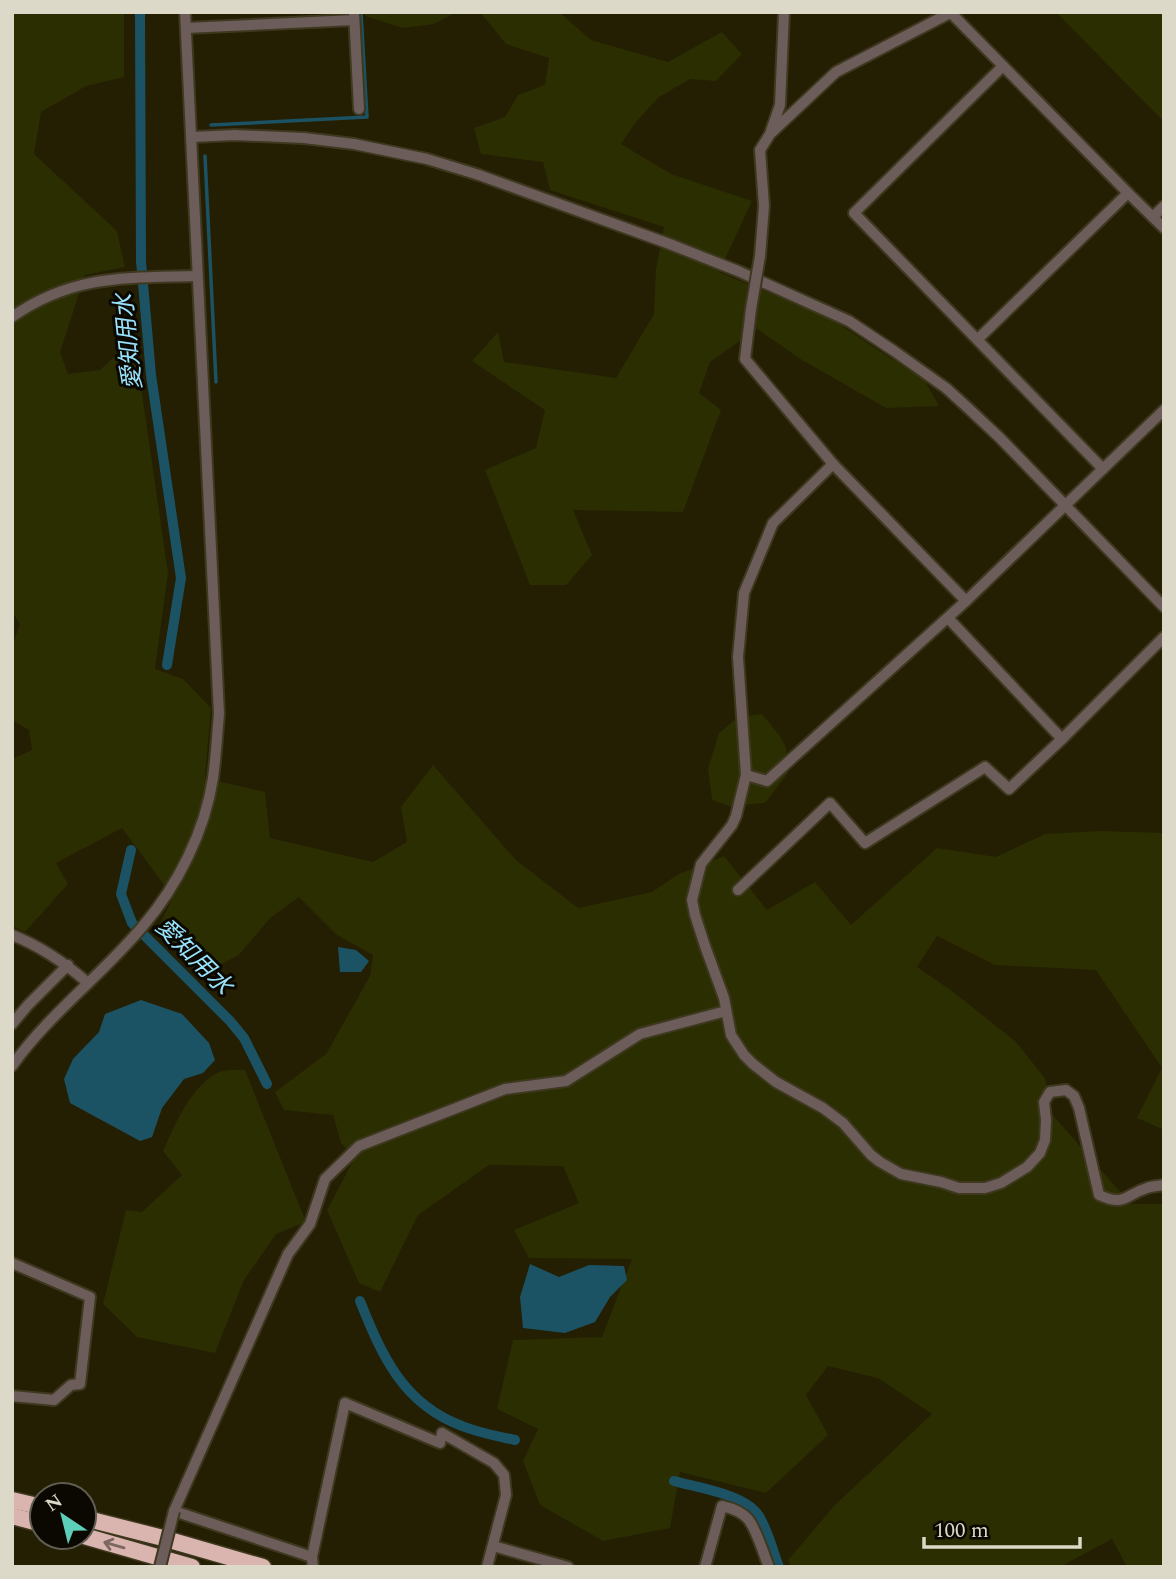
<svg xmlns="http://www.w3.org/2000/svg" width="1176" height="1579" font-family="Spectral,'Noto Sans JP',serif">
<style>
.green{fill:#2b2e00}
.water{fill:#1b5365}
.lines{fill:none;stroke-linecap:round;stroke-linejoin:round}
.stream{stroke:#1b5365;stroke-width:3.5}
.canal{stroke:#1b5365;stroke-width:10}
.minor-casing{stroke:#3e381f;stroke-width:14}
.highway-casing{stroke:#3e381f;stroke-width:19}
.minor{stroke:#6c5d5b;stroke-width:10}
.highway{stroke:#dab5b0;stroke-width:16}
.minor-bridge-casing{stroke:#3e381f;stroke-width:14;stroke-linecap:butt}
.minor-bridge{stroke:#6c5d5b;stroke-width:10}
.oneway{stroke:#7d6761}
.labels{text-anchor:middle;stroke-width:6;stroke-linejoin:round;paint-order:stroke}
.water-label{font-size:24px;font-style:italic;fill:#98e2fd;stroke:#0b0801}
</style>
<rect width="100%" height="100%" fill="#241e03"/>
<!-- green -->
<g class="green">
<path d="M12,12H124V77L86,86L41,112L34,154L117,231L125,267L85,275L60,352L68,374L100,370L134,338L168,573L155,669L183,679L211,708L205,778L265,792L270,838L373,862L407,842L401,807L433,765L516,860L578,908L652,892L677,875L724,856L767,910L815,882L851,925L937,848L996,857L1045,834L1100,831L1164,833V1130L1137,1118L1162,1068L1096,970L995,965L937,936L917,967L952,991L1015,1041L1045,1078L1051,1113L1131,1204H1164V1567H1127L1112,1539L1060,1567H791L788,1560L835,1505L932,1414L878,1378L828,1366L806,1395L828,1435L766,1493L680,1472L670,1528L603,1541L540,1505L523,1461L538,1429L497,1409L513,1340L602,1337L632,1259L529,1258L514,1230L579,1203L563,1166L489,1165L418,1215L380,1292L359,1283L327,1210L354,1159L341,1143L333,1115L284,1110L275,1092L326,1054L370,976L373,955L337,935L299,897L270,918L239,955L202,974L157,930L173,897L122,828L56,863L68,884L25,932L12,926V759L32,750L29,730L12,720V646L20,624L12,612Z"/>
<path d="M365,12H457L434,24L403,28L365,16Z"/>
<path d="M480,12H559L591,40L668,62L722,32L742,54L716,81L690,79L659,97L636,122L621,144L671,174L752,201L719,272L833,320L925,381L939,406L886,408L802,360L757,329L710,362L699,393L721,410L683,512L573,510L592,555L566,585H530L485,470L536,448L545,410L472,361L498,332L504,362L616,378L654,314L656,269L664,227L550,190L543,162L481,154L474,128L505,117L518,95L545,85L549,58L506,44Z"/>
<path d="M1056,12H1164V122Z"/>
<path d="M762,714L780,736L786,748L788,773L765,803L729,806L712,800L708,769L719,733L738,717Z"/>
<path d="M245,1070L306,1222L276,1234L244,1280L215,1353L137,1337L103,1304L126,1210L142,1212L182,1175L163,1151C176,1123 189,1089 217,1073C224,1069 236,1070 245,1070Z"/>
</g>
<!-- water -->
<g class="water">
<path d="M338,947L356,950L369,961L361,972H340Z"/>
<path d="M141,1000L182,1014L209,1043L215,1060L203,1073L184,1079L162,1108L152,1137L140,1141L70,1103L64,1079L73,1059L99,1032L105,1014Z"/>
<path d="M530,1264L559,1277L589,1265L624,1266L627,1280L610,1297L595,1322L565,1333L523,1328L520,1297Z"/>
</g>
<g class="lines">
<!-- stream -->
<g class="stream">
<path d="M211,125L367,117L361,12"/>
<path d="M205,156L216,382"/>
</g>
<!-- canal -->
<g class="canal">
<path d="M140,12L141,261L151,375L181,578L167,665"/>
<path d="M131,850L121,894L132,923L230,1021L244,1038L267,1084"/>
<path d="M360,1301C382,1356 403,1404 462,1426C479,1433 497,1436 515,1440"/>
<path d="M674,1481C698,1488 745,1494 759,1516C768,1531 773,1551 779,1567"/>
</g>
<defs>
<g id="minor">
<path d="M354,12L359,109"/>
<path d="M951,13L1128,193L1164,228"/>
<path d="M186,28L354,20"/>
<path d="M1003,66L854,213L1103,469"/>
<path d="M771,131L780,105L784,12"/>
<path d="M192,137L235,135L304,138L354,144L427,159L479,175L667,243L738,271L849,321L894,351L946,388L968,408L1000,438L1164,607"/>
<path d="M1153,217L1164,206"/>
<path d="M760,256L764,206L760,150L770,134L836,72L952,12"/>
<path d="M751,309L745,359L833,464L966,601"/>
<path d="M12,317C73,274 127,278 197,276"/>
<path d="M978,339L1128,193"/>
<path d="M833,464L773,523L744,593L738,657L746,775L736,816L732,825L701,864L692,900L695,915L705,946L724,998L731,1035L744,1055L753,1064L776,1082L823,1108L843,1123L871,1155L880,1162L901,1174L941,1182L959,1188H985L1001,1183L1027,1167L1040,1153L1045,1140L1046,1120L1044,1102L1050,1092L1066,1090L1074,1096L1079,1108L1099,1195C1126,1207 1124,1195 1147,1188C1152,1186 1158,1186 1164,1185"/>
<path d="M948,618L1062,739"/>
<path d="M746,775L767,781L966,601L1164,410"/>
<path d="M738,890L830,803L865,843L985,767L1009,789L1062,739L1164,637"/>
<path d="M12,935C40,946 65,963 88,983"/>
<path d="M12,1024L28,1005L68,965"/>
<path d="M12,1066C49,1014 102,975 143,926C178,885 205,831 213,778C216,757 217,735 219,714L185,12"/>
<path d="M12,1263L90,1297L80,1384L71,1385L54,1400L12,1396"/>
<path d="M493,1546L568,1567"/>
<path d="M312,1557L174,1511L288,1254L310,1224L325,1179L359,1146L505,1089L566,1081L640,1034L726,1011"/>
<path d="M313,1567L312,1557L345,1403L440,1443L442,1433L494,1463L504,1475L506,1495L487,1567"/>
<path d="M705,1567L722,1506C731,1508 741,1511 748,1519C757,1530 763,1553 769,1567"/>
</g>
<g id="highway">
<path d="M12,1500L42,1507"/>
<path d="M12,1516L42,1524"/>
<path d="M84,1518L159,1537L263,1567"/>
<path d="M84,1536L192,1567"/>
</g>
</defs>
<!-- minor casing -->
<use href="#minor" class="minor-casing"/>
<!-- highway casing -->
<use href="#highway" class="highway-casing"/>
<!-- minor -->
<use href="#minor" class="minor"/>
<!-- highway -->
<use href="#highway" class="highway"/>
<defs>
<g id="minor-bridge">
<path d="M751,309L760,256"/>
<path d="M160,1567L174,1511"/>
</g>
</defs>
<!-- minor-bridge casing -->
<use href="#minor-bridge" class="minor-bridge-casing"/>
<!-- minor-bridge -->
<use href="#minor-bridge" class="minor-bridge"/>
</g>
<!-- one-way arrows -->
<defs><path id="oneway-shaft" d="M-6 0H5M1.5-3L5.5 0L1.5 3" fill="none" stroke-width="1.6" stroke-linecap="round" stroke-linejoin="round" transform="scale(1.75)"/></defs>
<use class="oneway" href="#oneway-shaft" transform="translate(114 1545) rotate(-164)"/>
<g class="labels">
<!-- water labels -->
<g class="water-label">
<text transform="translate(128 342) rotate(-96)" y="8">愛知用水</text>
<text transform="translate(194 956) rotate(45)" y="8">愛知用水</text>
</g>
</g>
<!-- border -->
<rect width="1176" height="1579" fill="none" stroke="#ddd9c9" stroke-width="28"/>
<!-- north arrow -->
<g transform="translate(63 1516) rotate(325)"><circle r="33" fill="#0b0801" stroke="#5f5c51" stroke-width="2"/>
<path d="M0-5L12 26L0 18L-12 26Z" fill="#5dceb9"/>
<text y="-10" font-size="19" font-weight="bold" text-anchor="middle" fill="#ddd9c9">N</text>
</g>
<!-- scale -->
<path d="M924 1537v10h156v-10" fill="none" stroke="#ddd9c9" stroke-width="3.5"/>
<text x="934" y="1537" font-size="21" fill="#ddd9c9" stroke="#0b0801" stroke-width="5" paint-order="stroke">100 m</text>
</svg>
